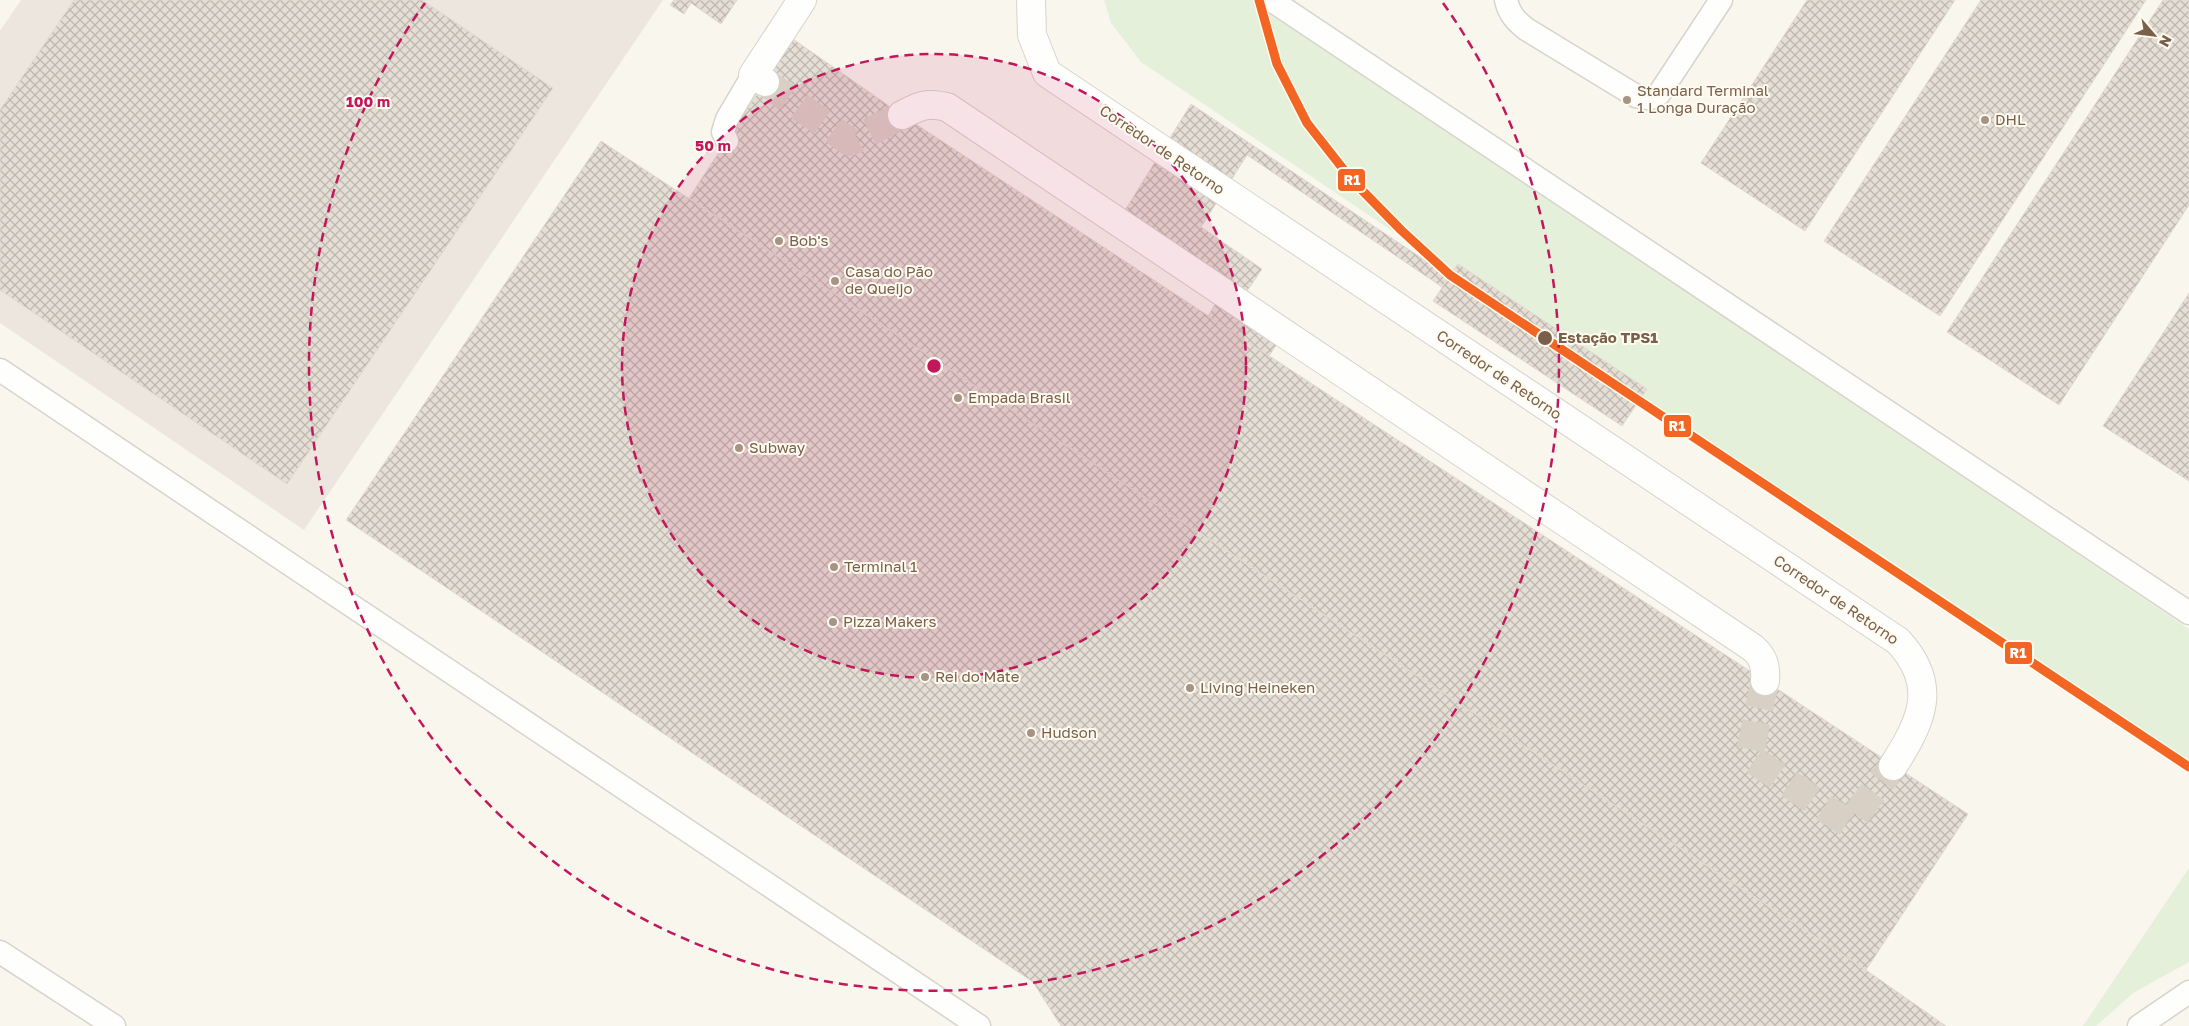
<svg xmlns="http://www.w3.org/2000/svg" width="2189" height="1026" font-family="'Golos Text',sans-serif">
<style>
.industrial{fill:#ece6de}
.grass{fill:#e4f0d9}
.building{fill:url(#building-cross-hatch);stroke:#e2d9d0}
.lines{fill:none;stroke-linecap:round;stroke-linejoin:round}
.street-tunnel{stroke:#d9d0c5;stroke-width:28;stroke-dasharray:28 14;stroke-linecap:butt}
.lane-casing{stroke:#d8d3cc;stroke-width:25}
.street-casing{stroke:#d8d3cc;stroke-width:30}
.lane{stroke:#fefefc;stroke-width:22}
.street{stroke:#fefefc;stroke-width:28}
.rail-1-casing{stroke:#fffbf1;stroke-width:12}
.rail-1{stroke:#f26522;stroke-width:9}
.ring{fill:none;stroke:#c2185b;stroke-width:2.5;stroke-dasharray:9 6}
.poi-dot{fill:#a69484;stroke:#fffbf1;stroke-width:2}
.stop-dot{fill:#79604b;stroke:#fffbf1;stroke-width:2}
.labels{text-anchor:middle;stroke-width:4;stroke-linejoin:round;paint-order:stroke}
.poi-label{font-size:15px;fill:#79604b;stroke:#fffbf1;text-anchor:start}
.street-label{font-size:15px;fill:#79604b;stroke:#fffbf1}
.stop-label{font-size:15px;font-weight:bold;fill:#79604b;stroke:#fffbf1;text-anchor:start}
.centre{fill:#c2185b;stroke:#fffbf1;stroke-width:2.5}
.ring-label{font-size:15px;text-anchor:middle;font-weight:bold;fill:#c2185b;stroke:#fffbf1;stroke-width:4;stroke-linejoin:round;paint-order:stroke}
.line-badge{stroke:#fffbf1;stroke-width:2}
.badge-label{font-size:14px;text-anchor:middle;font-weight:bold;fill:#fff}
</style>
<defs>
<pattern id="building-cross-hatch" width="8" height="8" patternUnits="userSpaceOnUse" patternTransform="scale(1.25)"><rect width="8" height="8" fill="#e5ded5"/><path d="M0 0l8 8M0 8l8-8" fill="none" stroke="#beb7af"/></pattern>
</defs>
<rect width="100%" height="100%" fill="#f9f6ee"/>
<!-- industrial -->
<path class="industrial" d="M21,0H663L304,530L0,323V31Z"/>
<!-- grass -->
<g class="grass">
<path d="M1104,0H1255L2189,629V766L1141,62L1111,23Z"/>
<path d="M2189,868V962L2133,993L2096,1026H2083Z"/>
</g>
<!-- building -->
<g class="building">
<path d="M74,0H422L553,88L287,484L0,290V110Z"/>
<path d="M674,0H737L721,24L691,3L684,14L670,5Z"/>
<path d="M1807,0H1955L1805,231L1701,163Z"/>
<path d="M1981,0H2146L1940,316L1824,241Z"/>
<path d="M2163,0H2189V205L2059,405L1947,332Z"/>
<path d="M793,39L902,115L1968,814L1866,970L689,198Z"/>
<path d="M1191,104L1450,277L1442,287L1247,155L1201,227L1262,269L1241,300L1287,329L1269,356L1208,316L1223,291L1116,225Z"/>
<path d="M601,141L1866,970L1946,1026H1061L1033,982L346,520Z"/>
<path d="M1458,264L1647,389L1622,426L1433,301Z"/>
<path d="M2189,293V481L2103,426Z"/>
</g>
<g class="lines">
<!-- street-tunnel -->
<g class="street-tunnel">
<path d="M765,82L850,142L902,115"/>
<path d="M1765,681L1749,757L1849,824L1893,766"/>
</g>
<defs>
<g id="lane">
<path d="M1271,0L2189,613"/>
<path d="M1506,0C1509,14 1516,21 1526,29L1636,96C1645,98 1651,100 1659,94L1721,0"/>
<path d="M727,141L723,132L727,119L753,75"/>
<path d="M0,370L979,1026"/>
<path d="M0,952L114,1026"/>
<path d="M2139,1026L2189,992"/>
</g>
<g id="street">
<path d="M1031,0L1032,35L1047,73L1898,641C1939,685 1922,721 1893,766"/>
<path d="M765,82L753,75L802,0"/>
<path d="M902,115C920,106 926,102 947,107L1753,648C1764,658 1766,666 1765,681"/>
</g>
</defs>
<!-- lane casing -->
<use href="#lane" class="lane-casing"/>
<!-- street casing -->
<use href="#street" class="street-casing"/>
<!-- lane -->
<use href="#lane" class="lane"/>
<!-- street -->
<use href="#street" class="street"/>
<defs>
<path id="rail-1" d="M1259,0L1277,64L1307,123L1351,179L1401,230L1450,275L2189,767"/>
</defs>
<!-- rail-1 casing -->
<use href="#rail-1" class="rail-1-casing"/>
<!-- rail-1 -->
<use href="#rail-1" class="rail-1"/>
</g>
<!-- distance rings -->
<circle cx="934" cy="366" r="312" fill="#c2185b" fill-opacity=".12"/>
<g class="ring">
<circle cx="934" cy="366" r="312"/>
<path d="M1443 3A625 625 0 1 1 425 3"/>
</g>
<!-- markers -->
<g class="poi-dot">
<circle cx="1627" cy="100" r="5"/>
<circle cx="1985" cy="120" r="5"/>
<circle cx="779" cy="241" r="5"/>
<circle cx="835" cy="281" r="5"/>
<circle cx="958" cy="398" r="5"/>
<circle cx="739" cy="448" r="5"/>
<circle cx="834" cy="567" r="5"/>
<circle cx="833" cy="622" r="5"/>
<circle cx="925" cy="677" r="5"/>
<circle cx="1190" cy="688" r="5"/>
<circle cx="1031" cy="733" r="5"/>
</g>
<circle class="stop-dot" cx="1545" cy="338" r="8"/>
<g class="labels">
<!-- poi labels -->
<g class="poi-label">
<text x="1637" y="96">Standard Terminal<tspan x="1637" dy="17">1 Longa Duração</tspan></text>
<text x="1995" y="125">DHL</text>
<text x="789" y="246">Bob's</text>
<text x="845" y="277">Casa do Pão<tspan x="845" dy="17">de Queijo</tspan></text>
<text x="968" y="403">Empada Brasil</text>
<text x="749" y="453">Subway</text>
<text x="844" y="572">Terminal 1</text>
<text x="843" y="627">Pizza Makers</text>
<text x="935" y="682">Rei do Mate</text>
<text x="1200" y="693">Living Heineken</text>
<text x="1041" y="738">Hudson</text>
</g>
<!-- street labels -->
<g class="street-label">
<text transform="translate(1162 150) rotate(34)" y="5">Corredor de Retorno</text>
<text transform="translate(1499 375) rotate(34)" y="5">Corredor de Retorno</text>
<text transform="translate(1836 600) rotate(34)" y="5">Corredor de Retorno</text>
</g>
<!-- stop labels -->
<g class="stop-label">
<text x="1558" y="343">Estação TPS1</text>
</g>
</g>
<circle cx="934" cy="366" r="8" class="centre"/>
<g class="ring-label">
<text x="368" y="107">100 m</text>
<text x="713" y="151">50 m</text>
</g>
<g class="line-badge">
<rect x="1337" y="168" width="29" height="24" rx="5" fill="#f26522"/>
<rect x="1663" y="414" width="29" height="24" rx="5" fill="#f26522"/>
<rect x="2004" y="641" width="29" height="24" rx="5" fill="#f26522"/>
</g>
<g class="badge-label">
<text x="1352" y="185">R1</text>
<text x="1677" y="431">R1</text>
<text x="2018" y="658">R1</text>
</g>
<!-- north arrow -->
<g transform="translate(2154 35) rotate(118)" stroke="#fffbf1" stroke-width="4" paint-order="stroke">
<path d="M0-4L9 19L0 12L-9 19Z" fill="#79604b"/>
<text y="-8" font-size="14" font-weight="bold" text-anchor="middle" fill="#79604b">N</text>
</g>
</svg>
